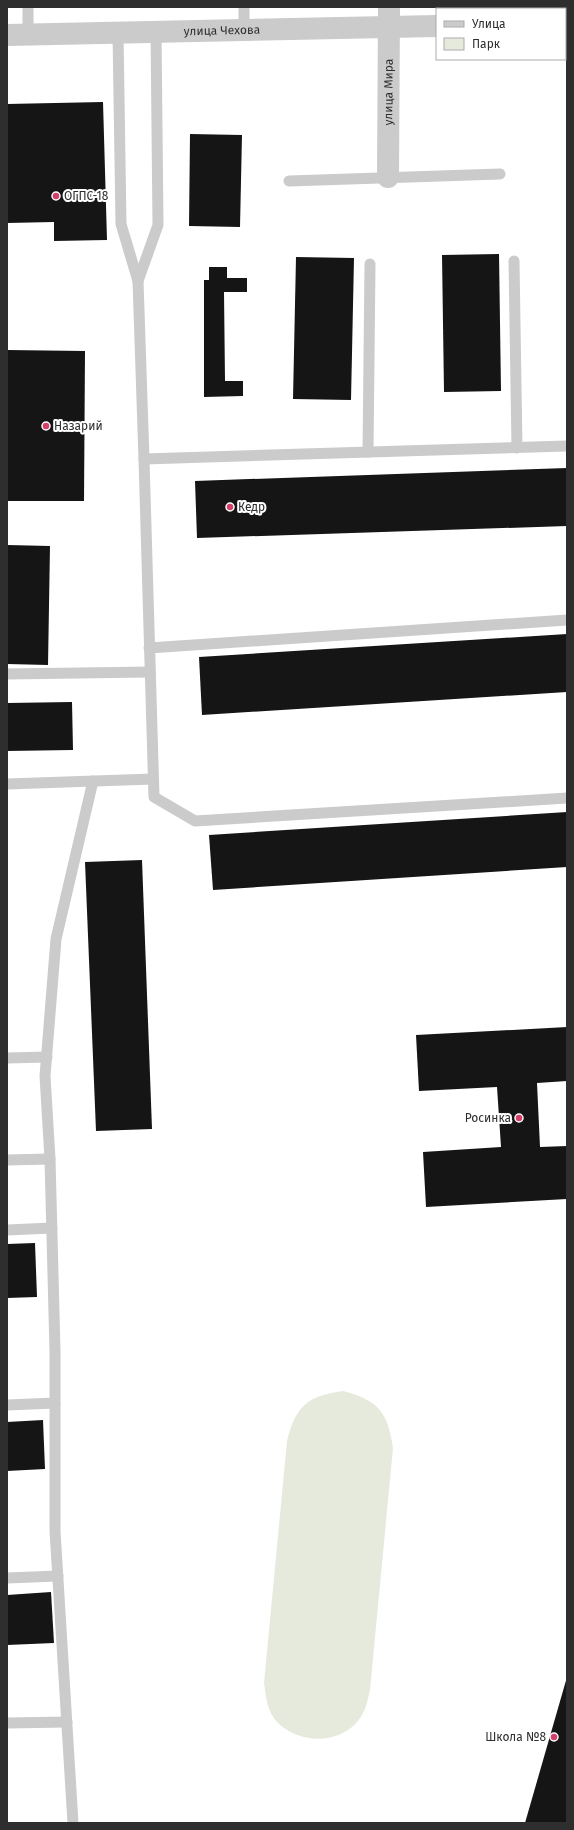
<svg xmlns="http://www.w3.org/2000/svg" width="574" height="1830" font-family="'Fira Sans',sans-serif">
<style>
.green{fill:#e6eadc}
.building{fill:#151515}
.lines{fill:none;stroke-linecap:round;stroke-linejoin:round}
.service{stroke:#cbcbcb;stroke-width:11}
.minor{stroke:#cbcbcb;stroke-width:22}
.poi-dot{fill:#d44069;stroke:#fff;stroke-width:1.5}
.labels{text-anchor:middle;stroke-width:4;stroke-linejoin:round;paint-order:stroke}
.street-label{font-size:12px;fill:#2e2e2e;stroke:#fff}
.poi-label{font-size:12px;fill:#2e2e2e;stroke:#fff;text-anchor:start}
</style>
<rect width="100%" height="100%" fill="#fff"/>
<!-- green -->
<path class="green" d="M343,1391C378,1400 388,1412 393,1448L370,1690C368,1697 367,1705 364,1711C349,1744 303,1747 278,1723C267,1712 266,1697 264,1683L287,1441C296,1406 307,1396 343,1391Z"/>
<!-- building -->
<g class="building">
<path d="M103,102L107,240L54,241V222L7,223V104Z"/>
<path d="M190,134L242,135L240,227L189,226Z"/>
<path d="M499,254L501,391L444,392L442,255Z"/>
<path d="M296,257L354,258L351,400L293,399Z"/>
<path d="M209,267H227V278H247V292H224L225,381H243V396L204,397V280H209Z"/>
<path d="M7,350L85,351L84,501H7Z"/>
<path d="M567,468V526L197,538L195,481Z"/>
<path d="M7,545L50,546L48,665L7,664Z"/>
<path d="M567,634V692L202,715L199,657Z"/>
<path d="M72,702L73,750L7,751V703Z"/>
<path d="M567,812V867L213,890L209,835Z"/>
<path d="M142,860L152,1129L96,1131L85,862Z"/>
<path d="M567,1027V1081L537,1083L540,1147L567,1146V1199L426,1207L423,1152L501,1147L497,1087L419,1091L416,1035Z"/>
<path d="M35,1243L37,1297L7,1298V1244Z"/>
<path d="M43,1420L45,1469L7,1471V1422Z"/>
<path d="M51,1592L54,1643L7,1645V1595Z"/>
<path d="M567,1677V1823H525Z"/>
</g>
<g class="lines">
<!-- service -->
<g class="service">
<path d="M244,7V29"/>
<path d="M118,33L121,224L138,281L144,459L567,446"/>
<path d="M28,35V7"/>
<path d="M289,181L500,174"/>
<path d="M514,261L517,448"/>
<path d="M138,281L158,225L156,31"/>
<path d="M368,452L370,264"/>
<path d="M144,459L154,797L195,821L567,798"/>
<path d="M149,648L567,620"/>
<path d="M7,674L150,672"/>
<path d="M7,784L153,779"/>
<path d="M7,1058L47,1057"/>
<path d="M7,1160L50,1159"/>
<path d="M7,1230L52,1228"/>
<path d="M7,1405L55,1403"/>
<path d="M7,1578L58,1576"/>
<path d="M7,1723L67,1722"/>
<path d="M73,1823L55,1531V1351L50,1159L45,1076L56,939L93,781"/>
</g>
<!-- minor -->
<g class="minor">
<path d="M565,25H567"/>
<path id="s1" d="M7,35L437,26"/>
<path id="s2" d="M388,177L389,7"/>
</g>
</g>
<!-- markers -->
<g class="poi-dot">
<circle cx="56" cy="196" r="4"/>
<circle cx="46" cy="426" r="4"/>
<circle cx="230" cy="507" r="4"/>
<circle cx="519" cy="1118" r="4"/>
<circle cx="554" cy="1737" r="4"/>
</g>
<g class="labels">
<!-- street labels -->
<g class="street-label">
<text dy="4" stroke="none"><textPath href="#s1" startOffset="215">улица Чехова</textPath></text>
<text dy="4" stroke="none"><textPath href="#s2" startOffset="85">улица Мира</textPath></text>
</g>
<!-- poi labels -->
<g class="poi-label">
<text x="64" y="200">ОГПС-18</text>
<text x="54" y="430">Назарий</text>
<text x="238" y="511">Кедр</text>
<text x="511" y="1122" text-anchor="end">Росинка</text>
<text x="546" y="1741" text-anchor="end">Школа №8</text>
</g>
</g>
<!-- border -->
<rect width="574" height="1830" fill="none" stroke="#2e2e2e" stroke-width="16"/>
<!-- legend -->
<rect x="436" y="8" width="130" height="52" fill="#ffffff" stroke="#ababab"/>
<rect x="444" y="21" width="20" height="6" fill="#cbcbcb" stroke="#ababab"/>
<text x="472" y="28" font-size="12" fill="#2e2e2e">Улица</text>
<rect x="444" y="38" width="20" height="12" fill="#e6eadc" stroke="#ababab"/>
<text x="472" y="48" font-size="12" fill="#2e2e2e">Парк</text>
</svg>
